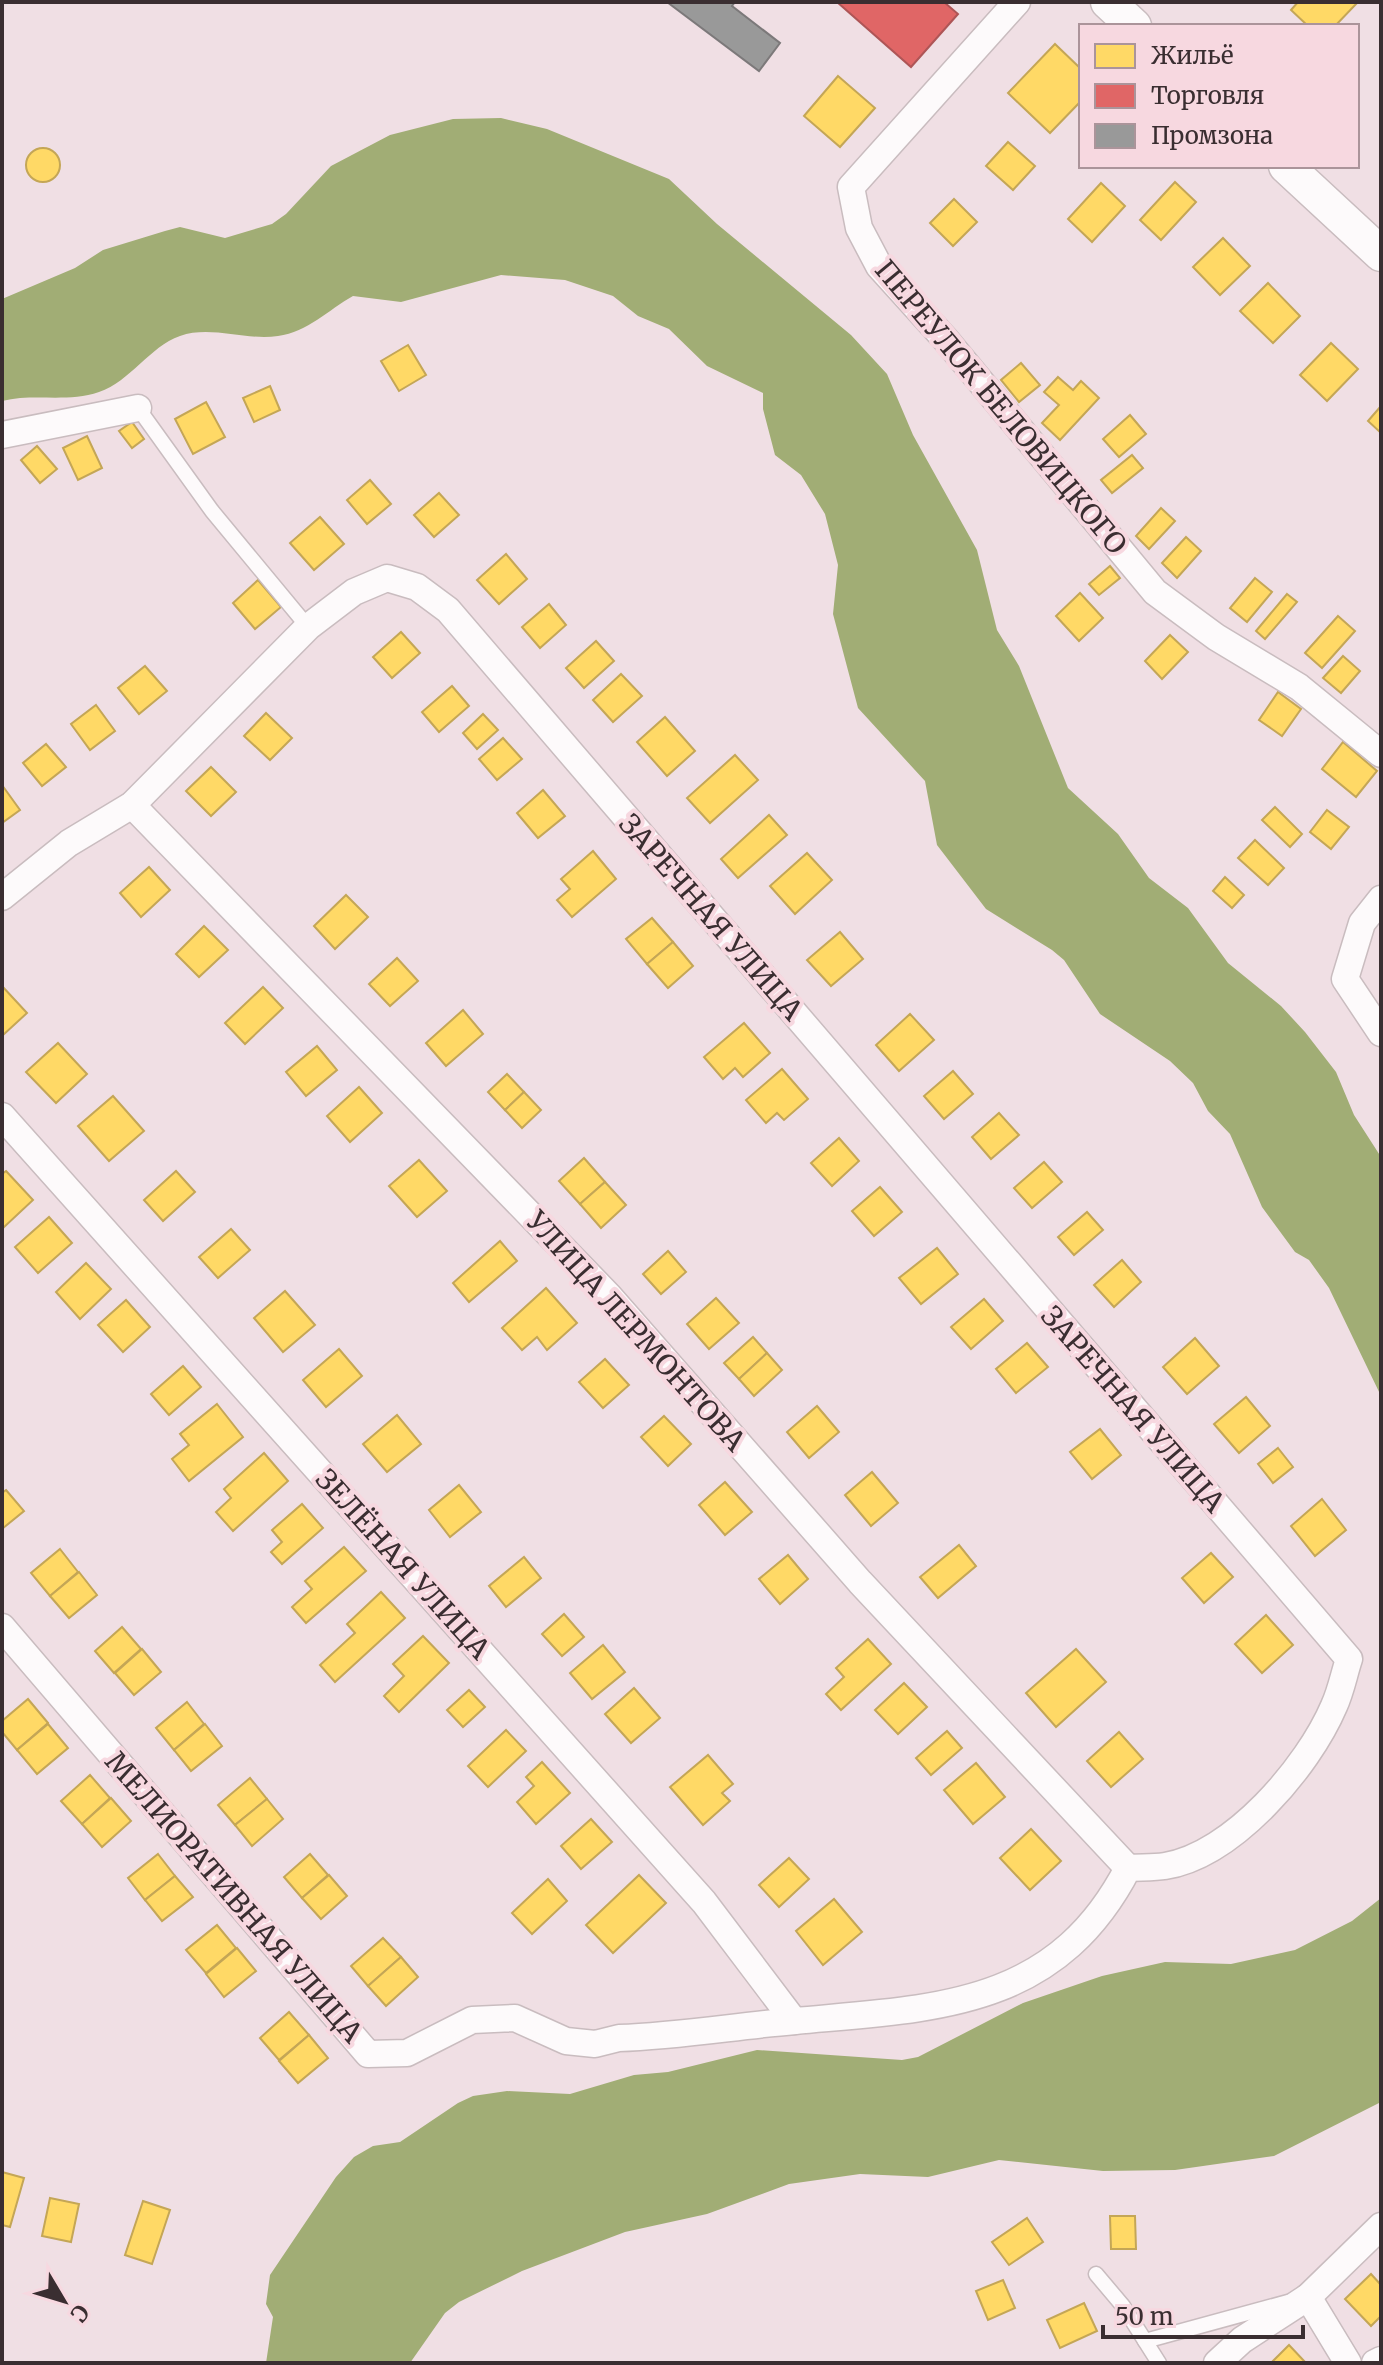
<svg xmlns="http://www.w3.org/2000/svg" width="1383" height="2365" font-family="Merriweather,serif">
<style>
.water{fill:#a1ad75}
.homes{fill:#ffd966;stroke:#c4a656;stroke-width:2}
.shops{fill:#e06666;stroke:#ae5556;stroke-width:2}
.industry{fill:#999;stroke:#7c797a;stroke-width:2}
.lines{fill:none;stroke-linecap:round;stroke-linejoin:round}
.service-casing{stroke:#c9bcbf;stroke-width:17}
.minor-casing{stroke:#c9bcbf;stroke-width:29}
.tertiary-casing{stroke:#c9bcbf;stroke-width:37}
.service{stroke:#fdfafb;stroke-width:14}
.minor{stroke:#fdfafb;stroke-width:26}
.tertiary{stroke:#fdfafb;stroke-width:34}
.labels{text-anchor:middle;stroke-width:8;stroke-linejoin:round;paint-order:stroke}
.street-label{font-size:28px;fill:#3a2e31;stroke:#f7d8e0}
</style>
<rect width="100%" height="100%" fill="#f0dfe4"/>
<!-- water -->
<g class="water">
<path d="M501,118L547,129L669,179L717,224L851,335L887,374L913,435L977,550L997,630L1019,666L1068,788L1118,834L1149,878L1188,908L1228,963L1281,1006L1305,1032L1336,1072L1354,1115L1381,1157V1396L1329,1288L1309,1260L1295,1252L1262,1207L1230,1134L1208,1111L1193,1083L1170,1061L1100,1014L1064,960L1052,950L986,909L937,845L925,781L858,708L833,614L838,565L825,514L801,475L775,455L763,409V393L707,366L669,329L638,316L613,296L565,280L501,275L401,302L353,296C328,310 308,332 278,336C246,341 211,325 180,336C149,347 131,381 99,392C67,403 34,393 2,401V299L75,268L103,250L165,231L180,227L225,238L272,224L286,214L331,166L390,135L453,119Z"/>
<path d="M1381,1898V2102L1274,2156L1224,2163L1175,2170L1103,2171L999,2160L928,2177L860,2174L789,2184L707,2214L625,2232L522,2271L459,2302L445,2313L410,2363H266L273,2317L266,2304L270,2275L336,2177L354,2157L373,2146L400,2142L458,2103L473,2096L507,2091L570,2094L634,2075L668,2072L757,2050L902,2060L918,2057L1023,2003L1102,1976L1165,1962L1231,1964L1295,1950L1352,1921Z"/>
</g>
<!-- homes -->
<g class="homes">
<path d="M1298,2H1358L1335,26H1308L1291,10Z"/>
<path d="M1055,44L1081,69V101L1050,133L1008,93Z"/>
<path d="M838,76L875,108L840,147L804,116Z"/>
<path d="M1008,142L1035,166L1013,190L986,166Z"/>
<circle cx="43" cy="165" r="17"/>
<path d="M1175,182L1196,202L1161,240L1140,220Z"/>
<path d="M1101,183L1125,206L1092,242L1068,219Z"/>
<path d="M954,199L977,222L953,246L930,223Z"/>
<path d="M1223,238L1250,266L1220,295L1193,267Z"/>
<path d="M1268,283L1300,316L1273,343L1240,311Z"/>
<path d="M1331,343L1358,369L1327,401L1300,375Z"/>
<path d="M408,345L426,375L399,391L381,361Z"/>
<path d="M1021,363L1040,385L1019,402L1001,380Z"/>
<path d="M1058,377L1073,390L1081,381L1099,398L1060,440L1042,423L1059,405L1044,392Z"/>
<path d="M270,386L280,410L254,422L243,398Z"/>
<path d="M206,402L225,437L193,454L175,419Z"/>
<path d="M1381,406V433L1368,421Z"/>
<path d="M1130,415L1146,434L1119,457L1103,439Z"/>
<path d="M132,422L144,439L132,448L119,431Z"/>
<path d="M87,436L102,468L78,480L63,448Z"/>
<path d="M37,446L57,469L40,483L21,460Z"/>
<path d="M1132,455L1143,468L1112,493L1101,480Z"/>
<path d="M370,480L391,504L367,524L347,500Z"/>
<path d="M439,493L459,515L434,537L414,515Z"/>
<path d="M1161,508L1175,521L1149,549L1136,536Z"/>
<path d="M320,517L344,544L314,570L290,543Z"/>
<path d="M1186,537L1201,551L1177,578L1162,563Z"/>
<path d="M506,554L527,579L499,604L477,580Z"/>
<path d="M1110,566L1120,578L1099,595L1089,584Z"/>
<path d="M1255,578L1272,592L1247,622L1230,608Z"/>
<path d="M258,580L281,607L255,629L233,603Z"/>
<path d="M1080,593L1103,618L1079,641L1056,616Z"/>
<path d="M1287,594L1297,602L1265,639L1256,631Z"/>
<path d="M549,604L566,625L540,648L522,627Z"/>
<path d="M1338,616L1355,631L1322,668L1305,653Z"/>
<path d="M401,632L420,653L392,678L373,657Z"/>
<path d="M1170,635L1188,652L1162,679L1145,661Z"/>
<path d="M596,641L614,661L584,688L566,668Z"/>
<path d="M1343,656L1360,671L1341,693L1323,678Z"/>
<path d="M145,666L167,691L139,714L118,688Z"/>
<path d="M621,674L642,696L613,722L593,700Z"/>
<path d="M452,686L469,706L439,732L422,712Z"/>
<path d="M1278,692L1301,709L1282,736L1259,720Z"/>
<path d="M96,705L115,731L90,750L71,724Z"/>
<path d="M266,713L292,738L270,760L244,736Z"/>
<path d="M483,714L498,730L477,749L463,733Z"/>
<path d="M665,717L695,751L667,776L637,742Z"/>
<path d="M503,738L522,759L497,780L479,759Z"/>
<path d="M1343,742L1377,771L1356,797L1322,769Z"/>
<path d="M46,744L66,767L42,786L23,763Z"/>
<path d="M735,755L758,780L710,823L687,798Z"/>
<path d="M211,767L236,792L211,816L186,791Z"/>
<path d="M2,785L20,810L2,823Z"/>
<path d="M543,790L565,816L538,838L517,813Z"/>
<path d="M1275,807L1302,834L1290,847L1262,820Z"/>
<path d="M1327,810L1349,827L1331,849L1310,832Z"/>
<path d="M769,815L787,835L738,878L721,859Z"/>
<path d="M1255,840L1284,868L1268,885L1238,858Z"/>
<path d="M593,851L616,879L572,917L557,900L570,889L561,879Z"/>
<path d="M807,853L832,880L795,914L770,886Z"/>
<path d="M149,867L170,890L141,917L120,893Z"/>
<path d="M1225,877L1244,895L1232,908L1213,891Z"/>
<path d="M346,895L368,917L335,949L314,926Z"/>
<path d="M652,918L673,942L647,964L626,939Z"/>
<path d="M204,926L228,950L199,977L176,954Z"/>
<path d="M840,932L863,959L831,986L807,960Z"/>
<path d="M673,942L693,966L668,988L647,964Z"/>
<path d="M397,958L418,981L390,1006L369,984Z"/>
<path d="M2,986L27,1013L2,1036Z"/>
<path d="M263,987L283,1008L245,1044L225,1023Z"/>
<path d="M463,1010L483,1034L446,1066L426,1043Z"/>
<path d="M910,1014L934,1040L899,1071L876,1045Z"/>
<path d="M744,1023L770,1053L743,1077L735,1068L723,1079L704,1057Z"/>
<path d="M58,1043L87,1074L56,1103L26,1072Z"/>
<path d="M317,1046L337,1070L306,1096L286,1072Z"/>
<path d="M782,1069L808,1099L784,1120L777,1113L766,1123L746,1100Z"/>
<path d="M953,1071L973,1094L944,1119L924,1096Z"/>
<path d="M507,1074L524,1092L505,1110L488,1092Z"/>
<path d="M359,1087L382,1113L350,1142L327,1116Z"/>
<path d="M524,1092L541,1110L522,1128L505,1110Z"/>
<path d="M113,1096L144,1131L109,1161L78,1126Z"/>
<path d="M999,1113L1019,1135L991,1159L972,1137Z"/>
<path d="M839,1138L859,1161L832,1186L811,1163Z"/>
<path d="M584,1158L605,1182L580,1204L559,1181Z"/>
<path d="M419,1160L447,1191L417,1217L389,1186Z"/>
<path d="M1044,1162L1062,1182L1032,1208L1014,1188Z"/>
<path d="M6,1171L33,1200L2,1229V1174Z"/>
<path d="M176,1171L195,1192L163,1221L144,1200Z"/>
<path d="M605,1182L626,1205L601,1228L580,1204Z"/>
<path d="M880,1187L902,1212L874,1236L852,1211Z"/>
<path d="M1087,1212L1103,1230L1074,1255L1058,1237Z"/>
<path d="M49,1217L72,1243L38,1273L15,1247Z"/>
<path d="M231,1229L250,1250L218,1278L199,1257Z"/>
<path d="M500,1241L517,1261L469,1302L453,1283Z"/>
<path d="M937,1248L958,1274L921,1304L899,1278Z"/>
<path d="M668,1251L686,1272L661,1294L643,1274Z"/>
<path d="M1122,1260L1141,1282L1114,1307L1094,1285Z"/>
<path d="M86,1263L111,1289L80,1319L56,1292Z"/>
<path d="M546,1288L577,1323L547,1350L537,1337L522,1350L502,1328Z"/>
<path d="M285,1291L315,1325L283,1352L254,1318Z"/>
<path d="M716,1298L739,1323L709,1349L687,1324Z"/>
<path d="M984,1299L1003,1321L971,1349L951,1327Z"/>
<path d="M126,1300L150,1327L123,1352L98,1325Z"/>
<path d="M753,1337L767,1353L739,1379L724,1363Z"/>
<path d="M1195,1338L1219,1366L1187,1394L1163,1367Z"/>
<path d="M1027,1343L1048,1367L1016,1393L996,1369Z"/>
<path d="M339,1349L362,1376L326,1407L303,1380Z"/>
<path d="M767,1353L782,1370L754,1396L739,1379Z"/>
<path d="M605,1359L629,1385L603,1408L579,1382Z"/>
<path d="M183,1366L201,1387L169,1415L151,1394Z"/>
<path d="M1246,1397L1270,1426L1239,1453L1214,1424Z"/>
<path d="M217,1404L243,1437L189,1481L172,1459L189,1445L180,1434Z"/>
<path d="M817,1406L839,1432L809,1458L787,1432Z"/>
<path d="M397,1415L421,1444L387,1472L363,1444Z"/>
<path d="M664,1416L691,1444L668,1466L641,1437Z"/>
<path d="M1100,1429L1121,1455L1092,1479L1070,1452Z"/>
<path d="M1278,1448L1293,1467L1273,1483L1258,1464Z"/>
<path d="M264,1453L288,1481L233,1531L216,1512L231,1498L224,1489Z"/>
<path d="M872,1472L898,1503L871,1526L845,1495Z"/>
<path d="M725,1482L752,1512L725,1535L699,1505Z"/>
<path d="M459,1485L481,1512L450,1537L429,1510Z"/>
<path d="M6,1490L24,1511L2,1529V1493Z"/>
<path d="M1322,1499L1346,1530L1315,1556L1291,1526Z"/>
<path d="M302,1504L323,1528L282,1564L271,1552L282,1542L272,1530Z"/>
<path d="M959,1545L976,1566L938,1598L920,1577Z"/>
<path d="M344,1547L366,1571L306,1623L292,1607L312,1589L305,1581Z"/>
<path d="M60,1549L78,1572L50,1596L31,1573Z"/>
<path d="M1211,1553L1233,1577L1204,1603L1182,1578Z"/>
<path d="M788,1555L808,1579L780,1604L759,1579Z"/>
<path d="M524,1557L541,1578L506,1607L489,1586Z"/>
<path d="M79,1572L97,1595L69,1618L50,1596Z"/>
<path d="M381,1592L405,1618L335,1682L320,1665L355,1633L347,1624Z"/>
<path d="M564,1614L584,1637L562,1656L542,1634Z"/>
<path d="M1266,1615L1293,1645L1262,1673L1235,1644Z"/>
<path d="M122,1627L141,1649L114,1673L95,1651Z"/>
<path d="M423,1636L449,1663L399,1712L384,1696L404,1676L393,1664Z"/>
<path d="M868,1639L891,1664L841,1710L826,1694L844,1677L836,1668Z"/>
<path d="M603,1645L625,1672L592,1699L570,1673Z"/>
<path d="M142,1649L161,1672L134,1695L115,1673Z"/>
<path d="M1076,1649L1106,1682L1056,1727L1026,1693Z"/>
<path d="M904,1683L927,1707L898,1734L875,1710Z"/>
<path d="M634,1688L660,1718L631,1743L605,1714Z"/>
<path d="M469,1690L485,1707L463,1727L447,1710Z"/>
<path d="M28,1699L48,1723L17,1750L2,1732V1721Z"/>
<path d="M187,1702L204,1724L174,1750L156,1728Z"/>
<path d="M48,1724L68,1748L37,1774L17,1750Z"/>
<path d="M205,1724L222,1746L191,1771L174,1750Z"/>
<path d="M506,1730L526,1751L488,1787L468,1766Z"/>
<path d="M947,1731L962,1748L931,1775L916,1758Z"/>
<path d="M1119,1732L1143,1759L1111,1787L1087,1761Z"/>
<path d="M708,1755L733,1784L722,1793L730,1801L703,1825L670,1787Z"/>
<path d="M542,1762L570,1793L536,1824L517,1802L534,1786L526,1777Z"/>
<path d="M976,1763L1005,1797L973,1824L944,1790Z"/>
<path d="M90,1775L110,1798L82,1824L61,1801Z"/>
<path d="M250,1778L267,1799L235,1825L218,1805Z"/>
<path d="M111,1798L131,1821L102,1847L82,1824Z"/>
<path d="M267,1799L283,1819L252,1846L235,1825Z"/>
<path d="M591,1819L612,1842L581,1869L561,1846Z"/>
<path d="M1031,1829L1061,1861L1030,1890L1000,1858Z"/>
<path d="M158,1854L175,1876L145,1900L128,1878Z"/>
<path d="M310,1854L328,1875L302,1898L284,1877Z"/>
<path d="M789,1858L809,1879L779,1907L759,1885Z"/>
<path d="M329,1875L347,1896L321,1919L302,1898Z"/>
<path d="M639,1875L666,1903L613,1953L586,1925Z"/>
<path d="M175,1876L193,1897L162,1921L145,1900Z"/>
<path d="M548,1879L567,1901L532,1934L512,1913Z"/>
<path d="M834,1899L862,1932L823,1965L796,1931Z"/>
<path d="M217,1925L236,1948L206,1973L186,1950Z"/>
<path d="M383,1938L401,1957L368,1986L351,1966Z"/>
<path d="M237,1948L256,1971L224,1997L206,1974Z"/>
<path d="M401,1957L418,1977L386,2006L368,1986Z"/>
<path d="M289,2012L309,2035L279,2060L260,2038Z"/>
<path d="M309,2035L328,2058L298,2083L279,2061Z"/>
<path d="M2,2172L24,2178L10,2227L2,2225Z"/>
<path d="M50,2198L79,2204L71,2242L42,2236Z"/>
<path d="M143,2201L170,2210L152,2264L125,2255Z"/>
<path d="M1110,2216H1135L1136,2249H1111Z"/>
<path d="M1027,2218L1043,2242L1009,2265L992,2242Z"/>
<path d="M1371,2274L1381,2285V2316L1371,2326L1345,2299Z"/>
<path d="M1003,2280L1015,2308L988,2320L976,2291Z"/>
<path d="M1084,2303L1097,2331L1060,2348L1047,2320Z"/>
<path d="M1289,2345L1306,2363H1271Z"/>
</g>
<!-- shops -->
<path class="shops" d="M837,2H944L958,14L911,67Z"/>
<!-- industry -->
<path class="industry" d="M667,2H735L732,6L780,43L759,71Z"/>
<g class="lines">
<defs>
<g id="service">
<path d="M138,408L212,511L308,627"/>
<path d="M1096,2274L1123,2306L1159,2363"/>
<path d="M1145,2341L1288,2302"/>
</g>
<g id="minor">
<path d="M1017,2L851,187L859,228L879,266L946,340L1155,592L1216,637L1299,687L1381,754"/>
<path d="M2,435L138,408"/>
<path d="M132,805L609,1296L860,1582L1128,1868"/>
<path d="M2,897L69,843L132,805L308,627L354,592L387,578L417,587L448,610L1349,1659C1344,1674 1341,1691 1334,1706C1308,1767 1233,1855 1165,1866C1153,1868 1140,1867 1128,1868C1055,2009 934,2008 795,2021C736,2026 678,2036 619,2038L595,2044L566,2041L515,2018L472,2020L407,2053L368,2054L2,1627"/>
<path d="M1381,899L1362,923L1345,979L1381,1033"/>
<path d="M2,1116L704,1902L794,2021"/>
<path d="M1308,2297L1348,2363"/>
<path d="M1217,2363L1242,2340L1308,2297L1381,2226"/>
<path d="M1375,2363L1381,2360"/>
</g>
<g id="tertiary">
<path d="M1108,2L1134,26"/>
<path d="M1286,166L1381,254"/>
</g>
</defs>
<!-- service casing -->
<use href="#service" class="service-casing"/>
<!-- minor casing -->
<use href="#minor" class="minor-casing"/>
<!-- tertiary casing -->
<use href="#tertiary" class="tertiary-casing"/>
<!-- service -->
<use href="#service" class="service"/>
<!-- minor -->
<use href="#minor" class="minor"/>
<!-- tertiary -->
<use href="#tertiary" class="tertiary"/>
</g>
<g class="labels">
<!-- street labels -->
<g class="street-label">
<text transform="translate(1001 407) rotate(50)" y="10">ПЕРЕУЛОК БЕЛОВИЦКОГО</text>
<text transform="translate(711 917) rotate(49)" y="10">ЗАРЕЧНАЯ УЛИЦА</text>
<text transform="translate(636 1331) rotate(48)" y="10">УЛИЦА ЛЕРМОНТОВА</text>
<text transform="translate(1133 1409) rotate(49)" y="10">ЗАРЕЧНАЯ УЛИЦА</text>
<text transform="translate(403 1564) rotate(48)" y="10">ЗЕЛЁНАЯ УЛИЦА</text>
<text transform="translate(234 1897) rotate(49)" y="10">МЕЛИОРАТИВНАЯ УЛИЦА</text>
</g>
</g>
<!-- border -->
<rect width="1383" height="2365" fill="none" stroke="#3a2e31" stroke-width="8"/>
<!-- legend -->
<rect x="1079" y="24" width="280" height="144" fill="#f7d8e0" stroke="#ab949a" stroke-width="2"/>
<rect x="1095" y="44" width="40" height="24" fill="#ffd966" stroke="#ab949a" stroke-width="2"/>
<text x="1151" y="64" font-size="24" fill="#3a2e31">Жильё</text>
<rect x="1095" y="84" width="40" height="24" fill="#e06666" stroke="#ab949a" stroke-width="2"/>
<text x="1151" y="104" font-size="24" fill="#3a2e31">Торговля</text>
<rect x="1095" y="124" width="40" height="24" fill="#999999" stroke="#ab949a" stroke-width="2"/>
<text x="1151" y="144" font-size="24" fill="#3a2e31">Промзона</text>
<!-- north arrow -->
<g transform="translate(64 2301) rotate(128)" stroke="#f7d8e0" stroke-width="6" paint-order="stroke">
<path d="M0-6L14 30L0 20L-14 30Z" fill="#3a2e31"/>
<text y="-12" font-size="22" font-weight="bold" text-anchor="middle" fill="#3a2e31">С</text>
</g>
<!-- scale -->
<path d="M1103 2325v12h200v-12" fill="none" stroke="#3a2e31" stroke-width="4"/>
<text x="1115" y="2325" font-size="24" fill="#3a2e31" stroke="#f7d8e0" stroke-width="6" paint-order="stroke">50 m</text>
</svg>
